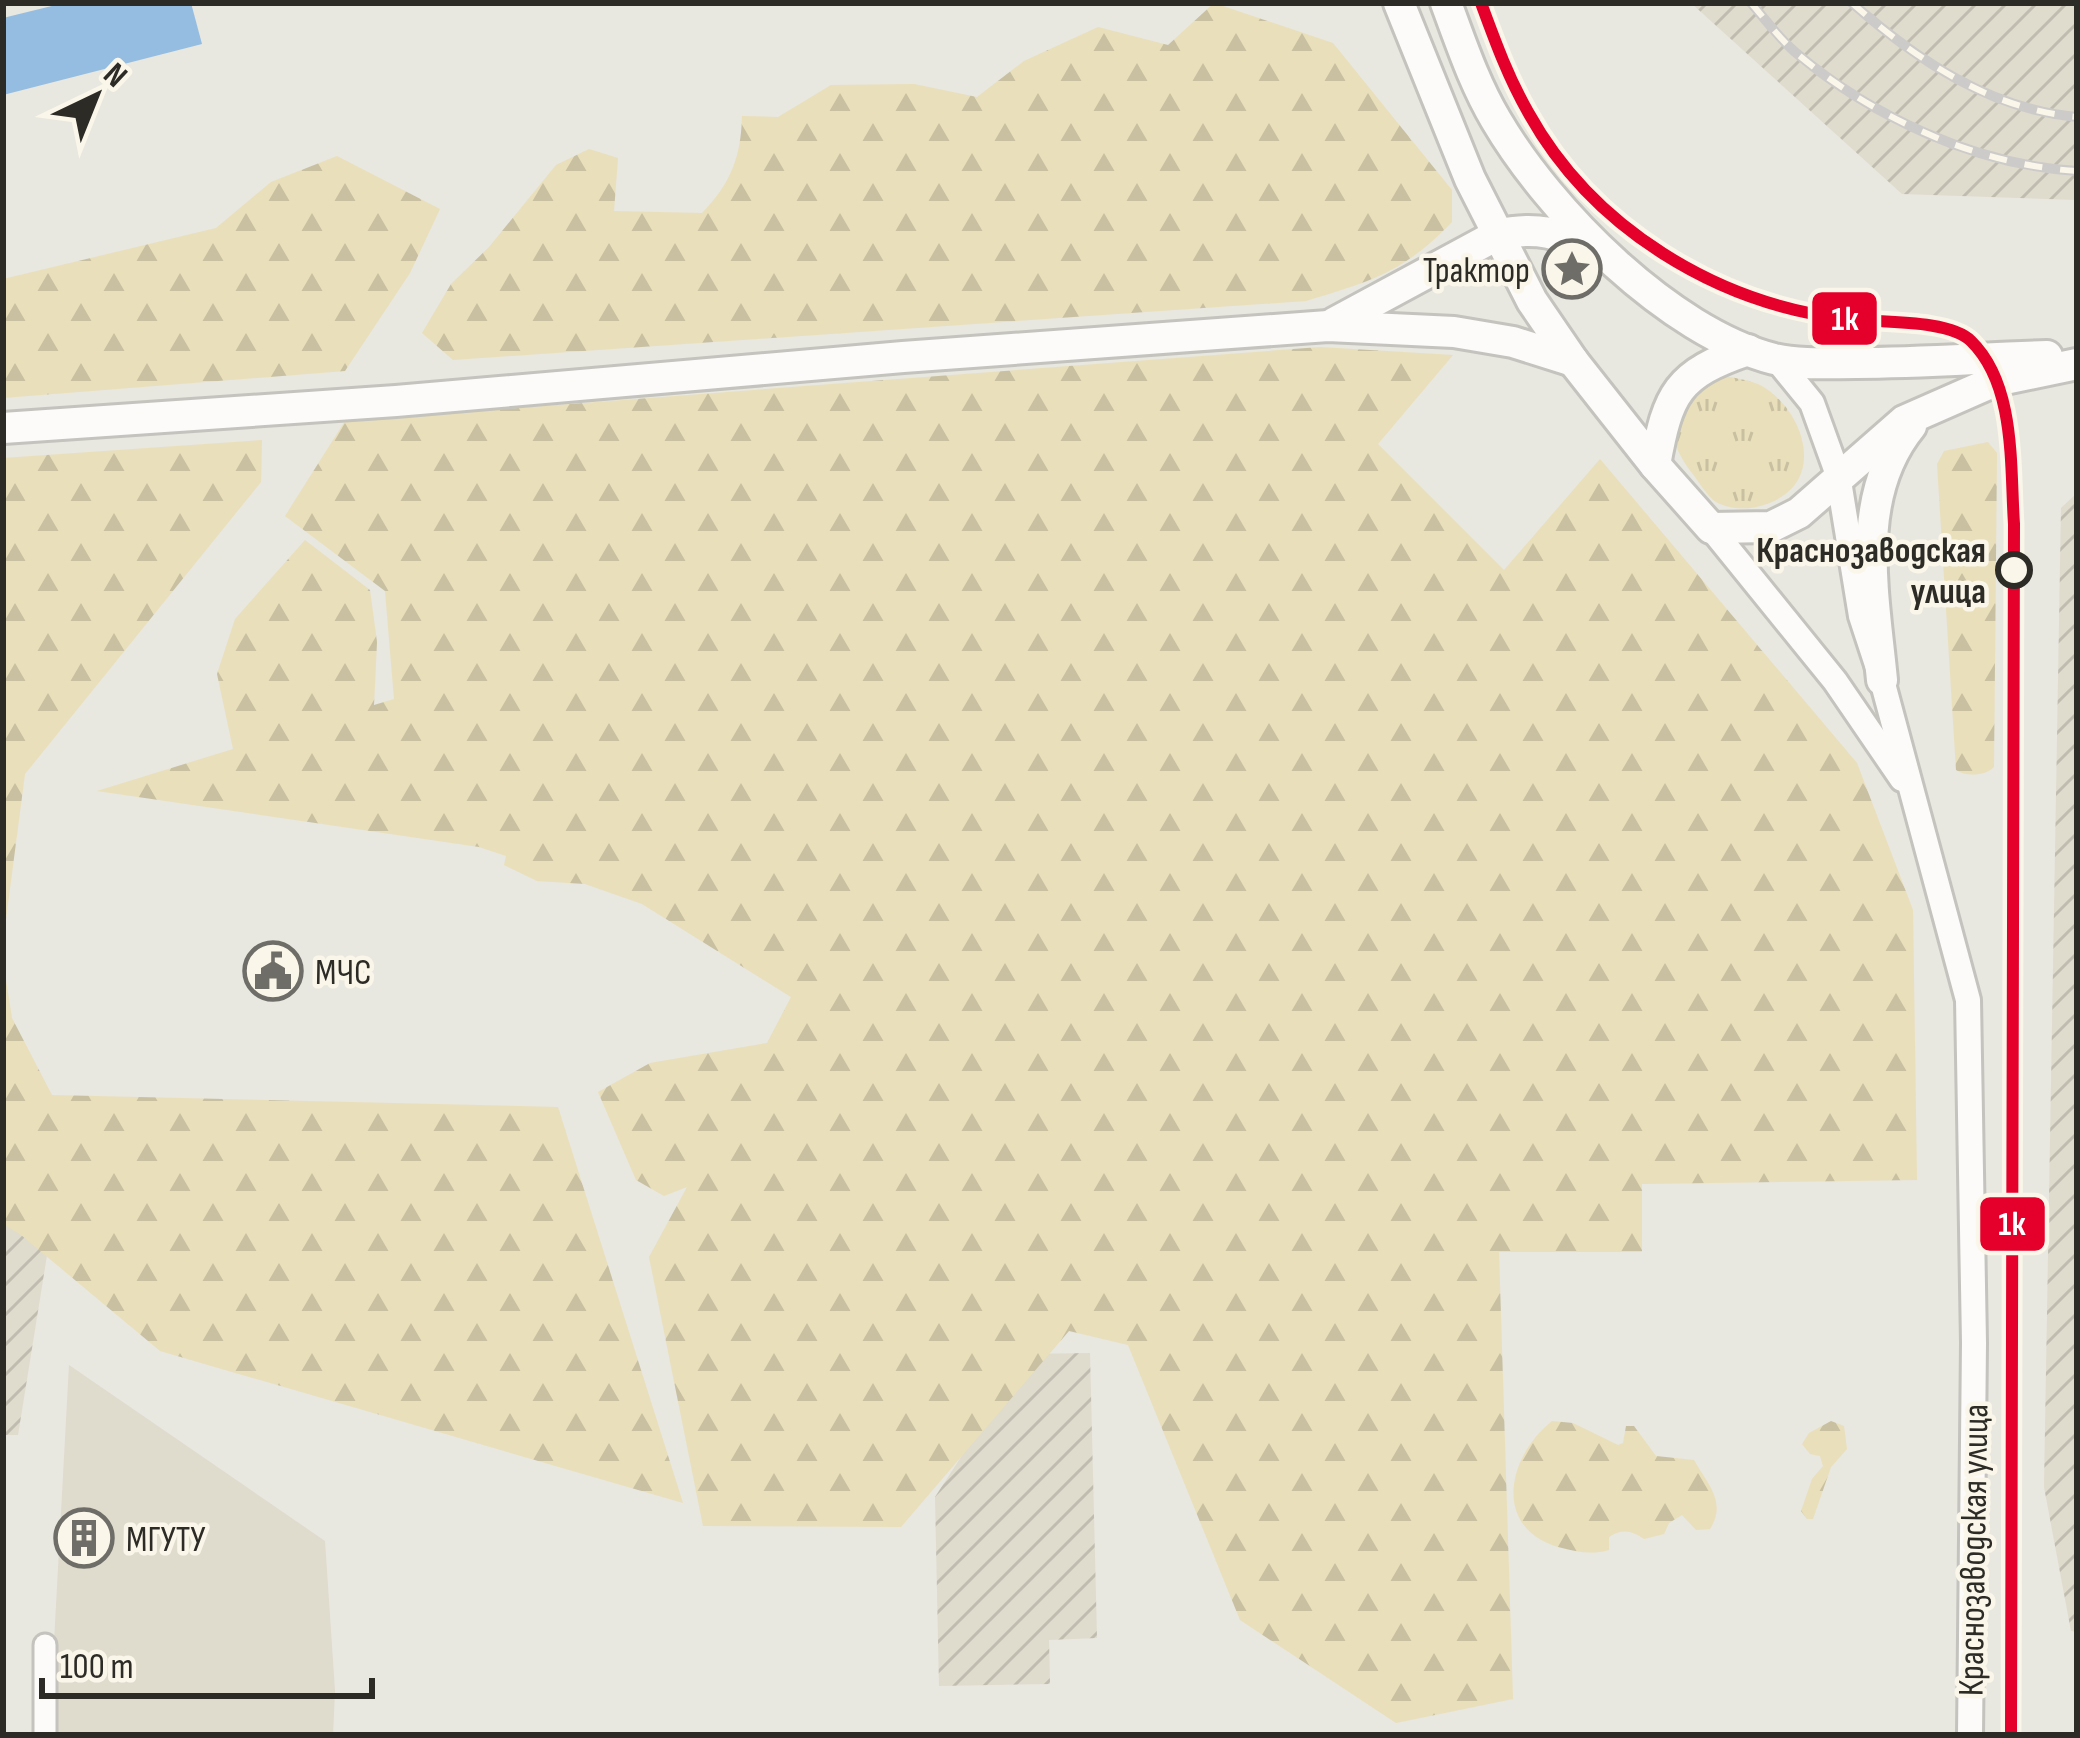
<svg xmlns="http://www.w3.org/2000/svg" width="2080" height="1738" font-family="'Sofia Sans Condensed',sans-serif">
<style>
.built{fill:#dfdbcd}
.industrial{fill:url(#industrial-furrows)}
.grass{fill:url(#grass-tufts)}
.forest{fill:url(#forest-firs)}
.water{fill:#94bde1}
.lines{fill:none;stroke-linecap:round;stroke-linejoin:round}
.minor-casing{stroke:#c4c3bd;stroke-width:27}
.tertiary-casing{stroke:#c4c3bd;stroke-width:30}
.secondary-casing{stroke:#c4c3bd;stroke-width:36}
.minor{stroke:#fcfbfa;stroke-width:21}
.tertiary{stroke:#fcfbfa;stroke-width:24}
.secondary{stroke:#fcfbfa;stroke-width:30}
.rail-casing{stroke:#cccbc9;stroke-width:10}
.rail{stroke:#faf6e9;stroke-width:6;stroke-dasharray:18;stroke-linecap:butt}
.tram-1-casing{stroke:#faf6e9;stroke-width:21}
.tram-1{stroke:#e4002b;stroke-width:12}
.stop-dot{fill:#faf6e9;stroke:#2c2b26;stroke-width:6}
.labels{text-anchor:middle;stroke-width:9;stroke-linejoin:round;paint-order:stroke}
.poi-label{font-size:36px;fill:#2c2b26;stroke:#faf6e9;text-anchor:start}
.stop-label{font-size:36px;font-weight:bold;fill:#2c2b26;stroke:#faf6e9;text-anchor:end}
.street-label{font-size:36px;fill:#2c2b26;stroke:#faf6e9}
.line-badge{stroke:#faf6e9;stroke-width:4.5}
.badge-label{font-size:33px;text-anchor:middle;font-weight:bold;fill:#fff}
</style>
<defs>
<pattern id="industrial-furrows" width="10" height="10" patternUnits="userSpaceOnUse" patternTransform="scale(3)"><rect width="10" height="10" fill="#dfdbcd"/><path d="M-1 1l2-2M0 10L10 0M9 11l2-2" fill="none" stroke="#c0bcb0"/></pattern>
<pattern id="grass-tufts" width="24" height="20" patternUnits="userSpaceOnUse" patternTransform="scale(3)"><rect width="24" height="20" fill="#e9dfba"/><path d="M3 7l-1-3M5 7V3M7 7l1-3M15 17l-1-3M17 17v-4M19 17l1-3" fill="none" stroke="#c8c0a0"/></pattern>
<pattern id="forest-firs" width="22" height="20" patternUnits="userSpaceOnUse" patternTransform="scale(3)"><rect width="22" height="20" fill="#e9dfba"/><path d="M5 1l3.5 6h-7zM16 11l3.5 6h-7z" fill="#c8c0a0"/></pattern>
</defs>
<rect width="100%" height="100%" fill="#e8e7e0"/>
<!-- built -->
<path class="built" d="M69,1365L325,1541L335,1691L333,1735H49Z"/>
<!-- industrial -->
<g class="industrial">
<path d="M1691,3H2077V200L1902,194Z"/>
<path d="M2077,493V1632L2071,1631L2044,1487L2061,508Z"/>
<path d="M3,1185L53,1218L18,1435H3Z"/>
<path d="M1090,1353L1097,1638L1049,1640L1050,1684L939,1686L935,1497L1028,1354Z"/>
</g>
<!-- grass -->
<path class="grass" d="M1724,376C1736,378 1749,380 1760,385C1793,402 1820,455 1793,487C1775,507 1740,515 1716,502C1707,496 1699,482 1692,473C1657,429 1672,394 1724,376Z"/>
<!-- forest -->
<g class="forest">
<path d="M1214,3L1333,43L1452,190V222C1403,273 1371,281 1306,301L453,360L422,333L451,284L489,247L556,165L589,149L618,158L614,211L702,213C731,183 741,157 742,116L778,117L831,85L914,84L977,97L1024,61L1098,27L1168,45Z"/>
<path d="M337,156L440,209L410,273L345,371L3,398V279L216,228L271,182Z"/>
<path d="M1320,347L1453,355L1378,444L1504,570L1600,459L1857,763L1913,910L1917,1180L1642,1184V1252H1499L1513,1699L1396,1723L1240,1620L1128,1345L1069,1331L901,1527L703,1526L649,1257L687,1187L664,1196L636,1180L598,1092L650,1063L767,1043L791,997L642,904L585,884L537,881L504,865L506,856L479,847L97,791L233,749L217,674L235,619L305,540L370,590L377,642L374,705L394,699L385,591L285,516L345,421Z"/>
<path d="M262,440L261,482L25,774L3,942V458Z"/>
<path d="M1988,442L1997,453L1994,767C1985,776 1966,777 1956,770L1937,464L1944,451Z"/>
<path d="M3,961L12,1018L52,1095L558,1107L683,1503L160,1351L21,1235L3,1224Z"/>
<path d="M1552,1421L1573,1423L1618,1445L1623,1443L1626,1426H1634L1656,1456L1694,1460C1708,1485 1727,1502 1710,1529L1696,1530L1682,1515L1669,1523L1664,1534L1644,1539C1632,1530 1621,1529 1609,1537V1550C1592,1555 1578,1552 1562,1548C1492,1530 1506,1458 1552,1421Z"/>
<path d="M1831,1421L1844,1426L1847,1449L1831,1467L1813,1519H1807L1801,1511L1812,1479L1823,1466L1820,1456L1810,1454L1802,1444L1809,1433Z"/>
</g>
<!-- water -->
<path class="water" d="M64,3H191L202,44L3,95V18Z"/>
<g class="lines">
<defs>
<path id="minor" d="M45,1645V1735"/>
<g id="tertiary">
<path d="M1777,360L1812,403L1838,475L1861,616L1882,680L1968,1000L1974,1343L1970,1735"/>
<path d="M1711,528L1835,681L1902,779"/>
</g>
<g id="secondary">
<path d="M1399,3L1470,179L1532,301L1573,361L1655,465L1711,528L1771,527L1799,513L1904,421L1995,381L2077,364"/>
<path d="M1446,3C1461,43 1474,83 1496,120C1550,212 1669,332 1774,359C1800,365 1829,363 1856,363C1919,363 1983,358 2047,356"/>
<path d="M1334,323L1497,235C1534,226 1562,232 1594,252"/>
<path d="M3,428L396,401L903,357L1328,326L1454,332L1513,342L1573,361"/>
<path d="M1655,465C1668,393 1677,374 1748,350"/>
<path d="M1882,680C1874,596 1853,497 1911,426"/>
</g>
</defs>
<!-- minor casing -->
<use href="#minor" class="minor-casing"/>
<!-- tertiary casing -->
<use href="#tertiary" class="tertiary-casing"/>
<!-- secondary casing -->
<use href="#secondary" class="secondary-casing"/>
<!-- minor -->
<use href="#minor" class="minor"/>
<!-- tertiary -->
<use href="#tertiary" class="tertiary"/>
<!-- secondary -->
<use href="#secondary" class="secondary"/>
<defs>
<g id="rail">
<path d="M1751,3C1765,19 1779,38 1795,52C1872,117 1976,165 2077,171"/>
<path d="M1852,3C1917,60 1989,109 2077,117"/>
</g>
</defs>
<!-- rail casing -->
<use href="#rail" class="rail-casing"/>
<!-- rail -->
<use href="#rail" class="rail"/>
<defs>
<path id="tram-1" d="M1481,3C1495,41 1508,77 1528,112C1592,228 1717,304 1847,319C1879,323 1949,319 1971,341C2016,385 2010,466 2014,524L2011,1735"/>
</defs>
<!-- tram-1 casing -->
<use href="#tram-1" class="tram-1-casing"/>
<!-- tram-1 -->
<use href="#tram-1" class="tram-1"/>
</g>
<!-- icons -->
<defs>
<symbol id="sight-ring" viewBox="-11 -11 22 22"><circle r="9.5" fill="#faf6e9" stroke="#6e6d67" stroke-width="1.5"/><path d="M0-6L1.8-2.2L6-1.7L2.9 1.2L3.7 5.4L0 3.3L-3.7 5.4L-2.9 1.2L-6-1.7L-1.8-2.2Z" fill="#6e6d67"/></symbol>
<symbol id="civic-ring" viewBox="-11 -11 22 22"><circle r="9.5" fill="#faf6e9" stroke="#6e6d67" stroke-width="1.5"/><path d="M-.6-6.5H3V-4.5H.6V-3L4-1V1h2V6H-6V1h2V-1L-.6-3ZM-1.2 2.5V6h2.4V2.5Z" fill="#6e6d67"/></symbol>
<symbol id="building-ring" viewBox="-11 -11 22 22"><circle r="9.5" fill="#faf6e9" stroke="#6e6d67" stroke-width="1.5"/><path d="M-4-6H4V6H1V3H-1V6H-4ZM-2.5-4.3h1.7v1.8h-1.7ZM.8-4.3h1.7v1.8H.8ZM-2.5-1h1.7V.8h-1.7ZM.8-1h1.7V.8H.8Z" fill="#6e6d67"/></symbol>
</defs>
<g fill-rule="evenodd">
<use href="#sight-ring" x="1539" y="236" width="66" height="66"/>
<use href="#civic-ring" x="240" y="938" width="66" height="66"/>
<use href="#building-ring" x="51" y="1505" width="66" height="66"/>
</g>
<!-- markers -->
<circle class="stop-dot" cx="2014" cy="570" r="16"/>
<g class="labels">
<!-- poi labels -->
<g class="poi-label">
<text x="1530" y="282" text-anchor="end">Трактор</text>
<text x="315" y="984">МЧС</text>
<text x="126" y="1551">МГУТУ</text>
</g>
<!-- stop labels -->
<g class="stop-label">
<text x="1986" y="562">Краснозаводская<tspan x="1986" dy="41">улица</tspan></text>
</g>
<!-- street labels -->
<g class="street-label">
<text transform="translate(1972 1550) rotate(-89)" y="13">Краснозаводская улица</text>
</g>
</g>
<g class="line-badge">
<rect x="1810" y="290" width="69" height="57" rx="12" fill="#e4002b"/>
<rect x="1978" y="1195" width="69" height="58" rx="12" fill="#e4002b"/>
</g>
<g class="badge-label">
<text x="1845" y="330">1к</text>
<text x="2012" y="1235">1к</text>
</g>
<!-- border -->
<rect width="2080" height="1738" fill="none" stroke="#2c2b26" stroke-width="12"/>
<!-- north arrow -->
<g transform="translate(96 96) rotate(43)" stroke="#faf6e9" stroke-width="9" paint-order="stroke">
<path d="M0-9L21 45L0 30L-21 45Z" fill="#2c2b26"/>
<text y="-18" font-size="33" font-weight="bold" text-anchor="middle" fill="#2c2b26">N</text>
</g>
<!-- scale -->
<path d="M42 1678v18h330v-18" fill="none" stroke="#2c2b26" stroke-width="6"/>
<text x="60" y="1678" font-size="36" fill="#2c2b26" stroke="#faf6e9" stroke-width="9" paint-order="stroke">100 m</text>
</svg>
